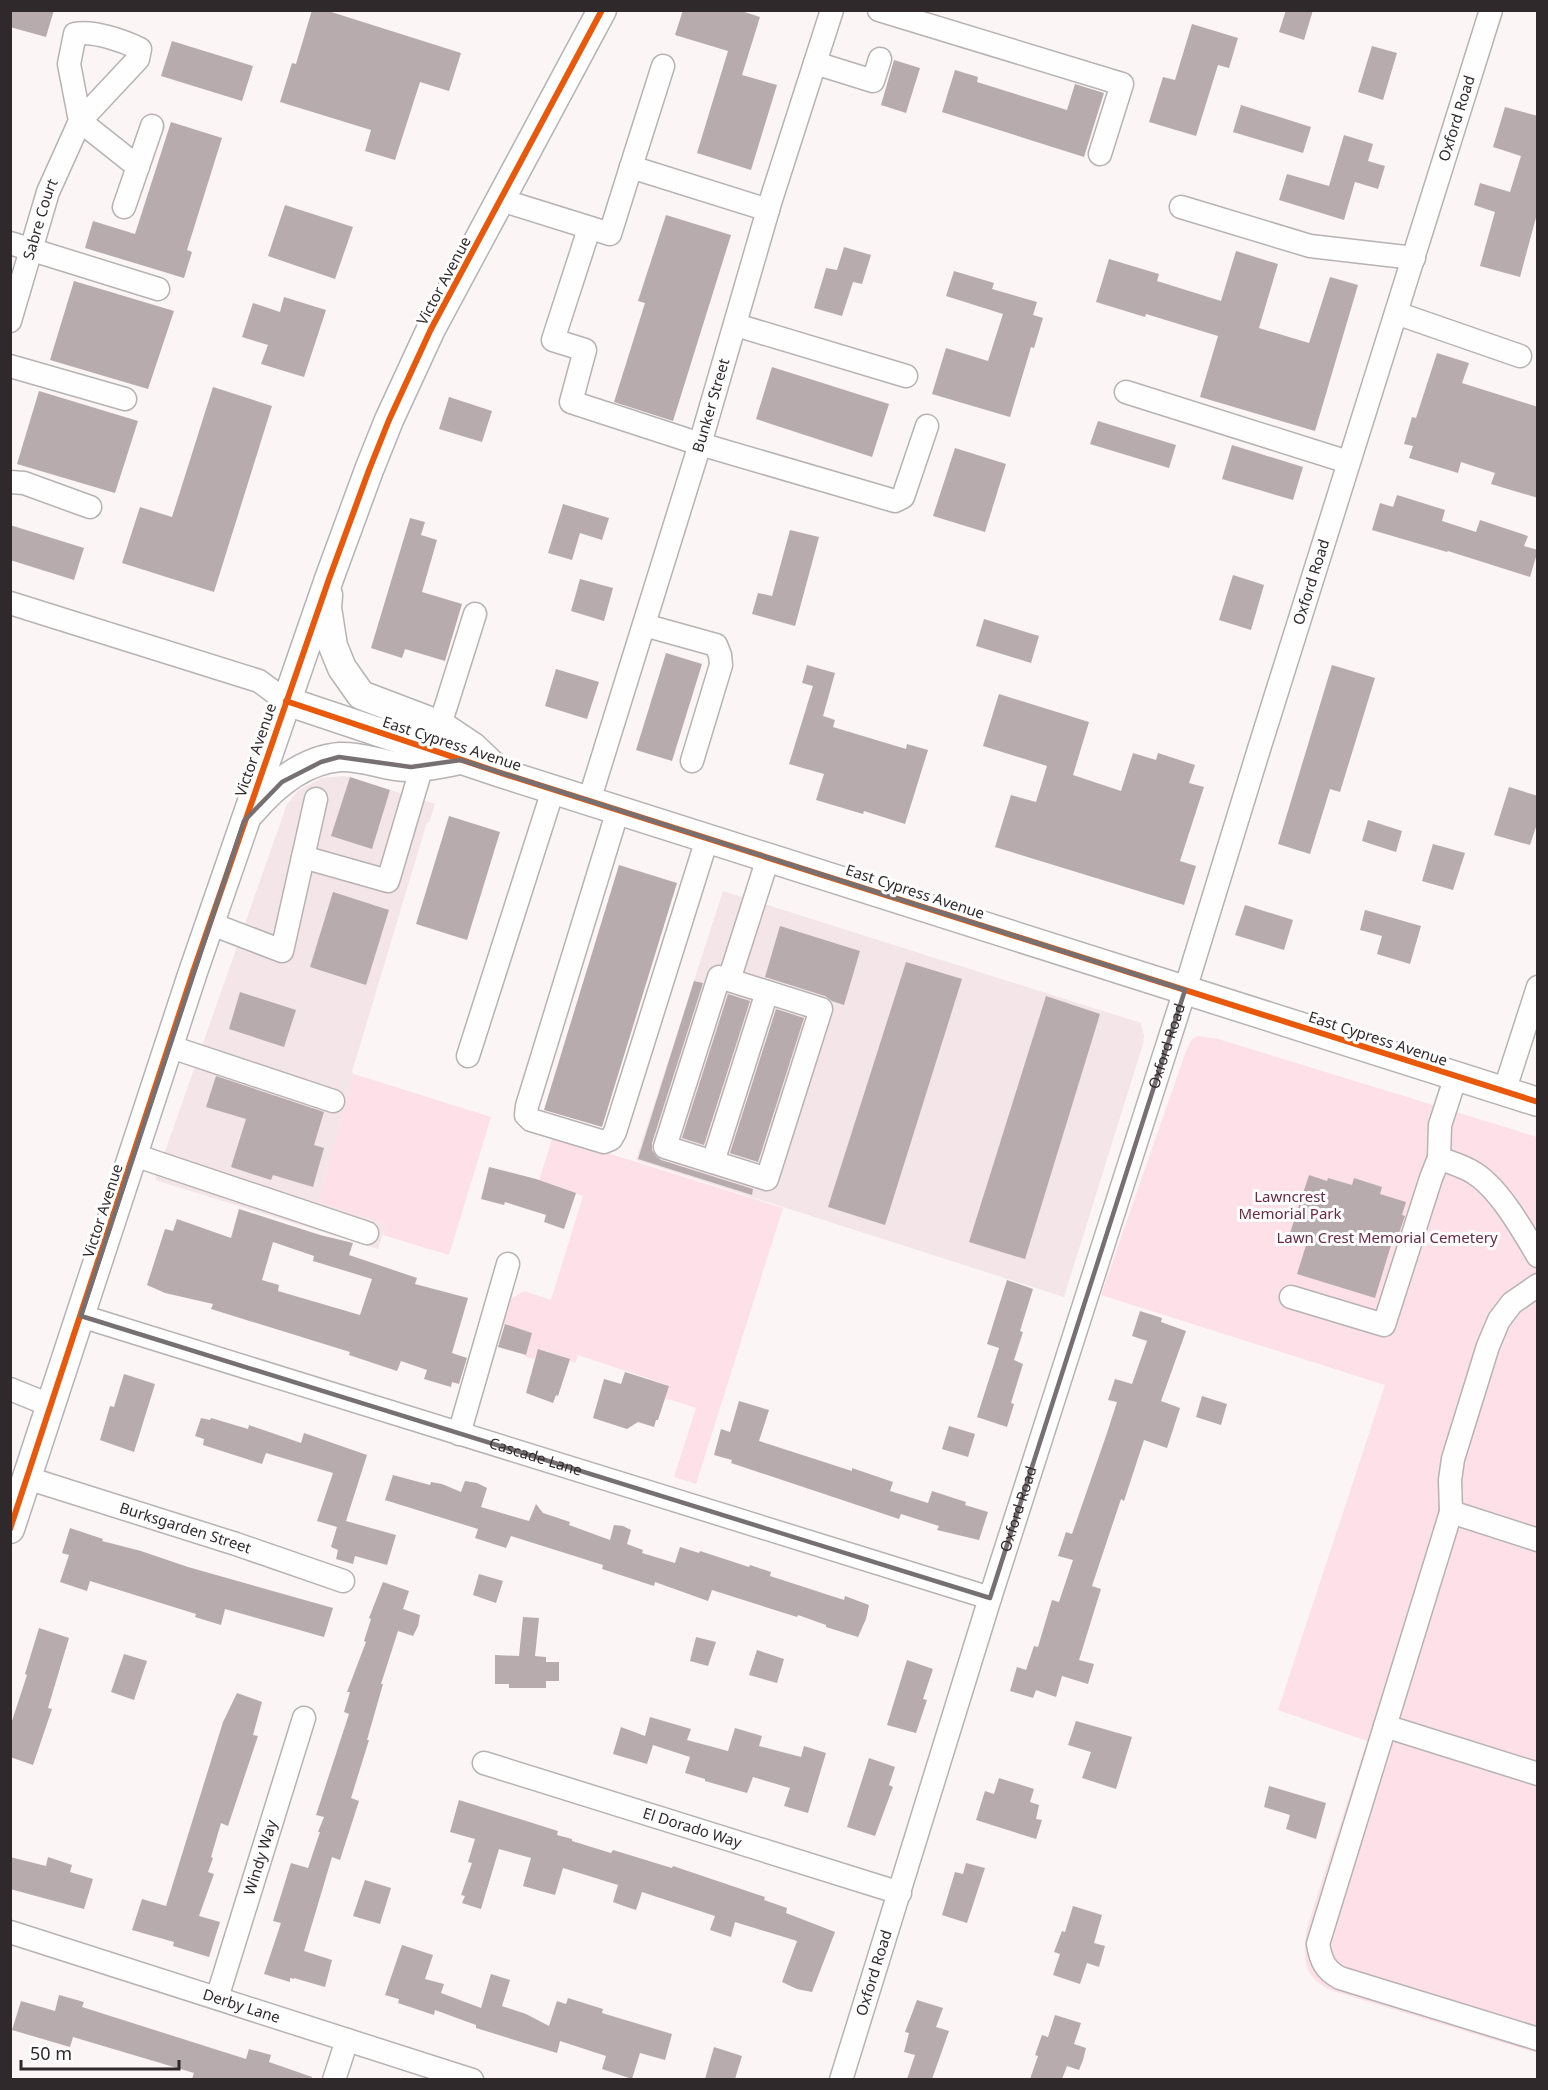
<svg xmlns="http://www.w3.org/2000/svg" width="1548" height="2090" font-family="'Noto Sans',sans-serif">
<style>
.built{fill:#f4e5e8}
.green{fill:#fde0e8}
.building{fill:#b7abae;fill-rule:evenodd}
.lines{fill:none;stroke-linecap:round;stroke-linejoin:round}
.minor-casing{stroke:#b7b2b3;stroke-width:25}
.major-casing{stroke:#b7b2b3;stroke-width:31}
.minor{stroke:#fefefe;stroke-width:22}
.major{stroke:#fefefe;stroke-width:28}
.cycleway-casing{stroke:#fff;stroke-width:10}
.cycleway{stroke:#e8590c;stroke-width:6}
.marked{fill:none;stroke:#767072;stroke-width:4.5;stroke-linejoin:round}
.labels{text-anchor:middle;stroke-width:6;stroke-linejoin:round;paint-order:stroke}
.street-label{font-size:15px;fill:#2f292b;stroke:#fff}
.park-label{font-size:15px;fill:#6c2943;stroke:#fff}
</style>
<rect width="100%" height="100%" fill="#fbf5f6"/>
<!-- built -->
<g class="built">
<path d="M345,776L435,804L429,823L427,822L352,1072L354,1074L318,1202L386,1224L378,1249L155,1180L287,804L298,791L321,778Z"/>
<path d="M723,891L1141,1023L1144,1036L1143,1044L1064,1297L636,1160Z"/>
</g>
<!-- green -->
<g class="green">
<path d="M1198,1036L1218,1039L1537,1137V2053L1333,1991C1302,1977 1304,1962 1306,1931L1367,1741L1278,1710L1385,1385L1101,1295L1186,1051L1192,1039Z"/>
<path d="M354,1074L491,1117L449,1255L383,1235L386,1224L318,1202Z"/>
<path d="M553,1136L783,1208L696,1484L674,1477L696,1408L665,1398L668,1385L578,1355L575,1363L569,1361V1359L540,1349L534,1359L525,1357L532,1333L503,1324L511,1299L524,1291L551,1300L583,1196L554,1186L537,1187Z"/>
</g>
<!-- building -->
<g class="building">
<path d="M10,10H54L46,37L10,27Z"/>
<path d="M312,10H325L461,53L449,91L420,82L395,160L365,151L371,130L280,102L292,63L296,64Z"/>
<path d="M683,10H738L760,17L742,75L777,85L751,170L697,153L728,51L675,35Z"/>
<path d="M1286,10H1313L1304,40L1279,32Z"/>
<path d="M1192,24L1238,38L1229,68L1218,65L1196,136L1149,122L1163,77L1175,80Z"/>
<path d="M172,41L253,66L242,101L161,76Z"/>
<path d="M1372,46L1397,53L1383,100L1358,92Z"/>
<path d="M894,60L920,68L906,113L881,105Z"/>
<path d="M955,70L978,77L977,82L1067,110L1075,84L1104,93L1084,157L942,112Z"/>
<path d="M1241,105L1311,127L1303,153L1233,132Z"/>
<path d="M1505,107L1538,116V210L1520,277L1480,266L1495,212L1474,205L1480,183L1510,192L1521,156L1493,147Z"/>
<path d="M171,122L222,138L187,250L192,252L184,278L85,248L93,221L135,234Z"/>
<path d="M1344,135L1373,144L1368,161L1385,166L1378,189L1355,182L1344,220L1279,200L1287,174L1329,186Z"/>
<path d="M285,205L353,227L335,279L268,256Z"/>
<path d="M666,215L731,235L673,421L614,402L645,303L638,301Z"/>
<path d="M844,247L871,255L862,284L853,282L842,316L814,308L826,268L837,270Z"/>
<path d="M1236,251L1278,264L1259,328L1309,343L1330,277L1358,285L1315,431L1200,397L1218,336L1146,314L1145,317L1096,302L1109,259L1159,274L1157,281L1221,301Z"/>
<path d="M954,271L994,283L992,289L1037,302L1033,315L1043,318L1034,348L1031,347L1010,417L932,394L946,348L988,361L1003,314L946,296Z"/>
<path d="M74,281L174,311L148,389L50,360Z"/>
<path d="M284,297L326,310L304,377L261,364L268,345L242,337L253,303L280,312Z"/>
<path d="M1437,353L1469,363L1462,383L1538,407V498L1491,484L1495,473L1461,462L1458,473L1409,458L1413,446L1404,444L1412,417L1416,418Z"/>
<path d="M772,367L889,404L872,457L756,419Z"/>
<path d="M213,387L272,406L214,592L122,563L140,507L172,517Z"/>
<path d="M39,391L138,421L115,493L17,464Z"/>
<path d="M449,397L492,411L482,442L439,429Z"/>
<path d="M1098,421L1176,445L1169,468L1090,444Z"/>
<path d="M1232,445L1303,467L1293,500L1222,479Z"/>
<path d="M955,448L1006,464L985,532L933,516Z"/>
<path d="M1397,495L1445,510L1442,521L1476,532L1480,520L1528,536L1524,546L1538,550L1530,577L1448,551L1447,552L1372,530L1380,503L1393,507Z"/>
<path d="M563,504L609,518L602,540L580,533L572,560L548,553Z"/>
<path d="M410,518L425,522L421,535L437,540L422,592L462,604L445,661L405,649L402,658L371,648Z"/>
<path d="M10,525L84,548L74,580L10,560Z"/>
<path d="M790,530L819,537L795,626L752,614L758,593L772,596Z"/>
<path d="M1233,575L1264,585L1251,630L1219,620Z"/>
<path d="M580,579L613,588L604,621L571,611Z"/>
<path d="M984,619L1039,636L1031,663L976,646Z"/>
<path d="M666,653L702,664L672,761L636,750Z"/>
<path d="M807,665L835,673L823,716L835,720L833,727L906,749L907,744L928,750L905,824L864,811L863,814L816,800L824,774L789,764L813,686L802,683Z"/>
<path d="M1332,665L1375,678L1340,792L1330,789L1310,854L1278,844Z"/>
<path d="M556,669L599,682L587,719L545,706Z"/>
<path d="M999,694L1089,722L1073,775L1121,791L1133,753L1156,760L1158,753L1195,765L1189,783L1204,787L1180,861L1196,866L1184,905L995,847L1011,795L1036,802L1047,766L983,746Z"/>
<path d="M350,777L390,790L372,849L331,836Z"/>
<path d="M1509,787L1538,796V821L1530,845L1494,835Z"/>
<path d="M449,816L500,832L467,940L416,924Z"/>
<path d="M1368,820L1402,831L1396,852L1362,841Z"/>
<path d="M1433,844L1465,853L1453,890L1422,881Z"/>
<path d="M619,865L677,883L602,1127L544,1110Z"/>
<path d="M333,892L389,910L366,985L310,967Z"/>
<path d="M1245,905L1293,920L1284,950L1235,935Z"/>
<path d="M1365,910L1421,926L1410,964L1377,954L1382,936L1360,930Z"/>
<path d="M780,926L860,951L844,1005L832,1001L825,996L765,977Z"/>
<path d="M906,962L962,979L885,1225L828,1207Z"/>
<path d="M694,981L703,983L652,1143V1150L656,1156L661,1160L753,1189L752,1195L638,1159Z"/>
<path d="M240,992L296,1010L284,1047L229,1029Z"/>
<path d="M728,994L750,1001L704,1145L682,1138Z"/>
<path d="M1046,996L1100,1014L1025,1259L969,1242Z"/>
<path d="M776,1009L804,1018L758,1162L730,1153Z"/>
<path d="M216,1076L324,1112L314,1145L324,1148L313,1187L273,1175L271,1180L231,1167L246,1119L206,1107Z"/>
<path d="M489,1167L536,1179L576,1193L564,1229L544,1222L546,1215L505,1202L504,1205L481,1199Z"/>
<path d="M1309,1175L1327,1181L1328,1178L1352,1185L1354,1178L1382,1187L1380,1194L1406,1202L1402,1215L1405,1216L1399,1233L1395,1232L1375,1298L1297,1274L1308,1239L1290,1233Z"/>
<path d="M239,1209L320,1235L353,1243L349,1255L417,1278L415,1284L468,1298L452,1353L467,1358L459,1384L452,1382L451,1387L424,1379L427,1370L401,1361L397,1371L349,1355L350,1352L211,1309L213,1304L165,1293L147,1285L165,1229L173,1231L177,1219L231,1238ZM273,1242L314,1256L313,1261L372,1279L360,1315L278,1291L279,1285L262,1280Z"/>
<path d="M1007,1280L1033,1289L1020,1331L1023,1332L1014,1360L1023,1364L1011,1403L1014,1404L1007,1427L977,1417L999,1348L987,1344Z"/>
<path d="M1140,1311L1162,1318L1161,1322L1186,1331L1161,1401L1180,1408L1167,1448L1144,1440L1124,1501L1121,1499L1092,1586L1101,1589L1079,1660L1094,1664L1088,1684L1062,1676L1056,1697L1036,1690L1033,1698L1010,1691L1017,1667L1026,1670L1034,1646L1038,1647L1052,1600L1059,1602L1073,1560L1058,1556L1066,1532L1072,1534L1107,1433L1117,1402L1108,1400L1115,1379L1132,1384L1147,1341L1132,1336Z"/>
<path d="M505,1324L532,1333L526,1355L498,1347Z"/>
<path d="M538,1349L570,1359L558,1396L556,1395L553,1403L526,1393Z"/>
<path d="M625,1372L669,1386L658,1420H656L654,1427L638,1422L627,1429L593,1418L604,1379L621,1384Z"/>
<path d="M124,1374L155,1384L134,1452L100,1440L110,1406L114,1407Z"/>
<path d="M1202,1396L1227,1404L1221,1425L1196,1417Z"/>
<path d="M739,1401L769,1410L759,1441L852,1471V1468L893,1482L890,1491L928,1503L932,1491L966,1502L965,1505L988,1512L979,1540L937,1530L939,1526L901,1514L899,1519L731,1463L732,1460L714,1455L721,1429L730,1432Z"/>
<path d="M201,1418L210,1420L211,1418L248,1429L249,1425L301,1443L304,1433L367,1455L346,1521L396,1535L387,1565L355,1556L353,1564L336,1559L338,1550L331,1547L337,1527L317,1521L333,1473L266,1453L262,1464L203,1445L204,1439L195,1436Z"/>
<path d="M949,1426L975,1434L968,1457L942,1449Z"/>
<path d="M393,1475L430,1485L431,1482L442,1484L461,1492L465,1481L477,1483L487,1488L481,1507L529,1521L536,1504L543,1513L570,1522L569,1525L610,1540L614,1525L623,1526L631,1530L627,1544L643,1550L642,1553L675,1563L680,1547L699,1553L700,1551L749,1567L750,1565L771,1572L770,1576L844,1600L845,1596L869,1605L866,1619L858,1637L826,1627V1625L798,1615L797,1617L712,1590L708,1601L655,1582L654,1586L602,1569L603,1565L511,1536L506,1548L475,1538L478,1529L385,1500Z"/>
<path d="M70,1528L103,1539L102,1541L141,1551L188,1567L333,1608L324,1637L225,1609L221,1625L195,1617L196,1614L90,1581L87,1591L60,1582L69,1555L62,1553Z"/>
<path d="M479,1574L503,1581L496,1603L473,1595Z"/>
<path d="M383,1582L409,1591L403,1609L420,1615L418,1626L413,1636L398,1631L381,1684H383L367,1740H369L351,1798L359,1801L340,1860L332,1857L304,1951L332,1960L325,1987L294,1978V1979L290,1978V1982L264,1974L281,1923L273,1921L291,1863L308,1868L320,1832H318L324,1817L316,1815L349,1714L344,1712L350,1692H347L366,1642L364,1641L371,1619L369,1618Z"/>
<path d="M523,1617L539,1618L535,1656L546,1657V1662H559V1681H546V1688H509V1684H495V1655L519,1656Z"/>
<path d="M39,1628L69,1638L48,1708L52,1709L33,1765L10,1757V1727L27,1675L25,1674Z"/>
<path d="M696,1637L716,1642L708,1666L690,1661Z"/>
<path d="M757,1650L784,1659L777,1683L749,1675Z"/>
<path d="M124,1654L147,1661L134,1700L111,1692Z"/>
<path d="M907,1660L933,1669L923,1699L927,1700L916,1733L887,1725Z"/>
<path d="M237,1693L262,1702L253,1735L258,1736L228,1826L221,1823L211,1857L213,1858L208,1872L214,1874L199,1916L220,1922L209,1957L173,1946L174,1942L132,1930L142,1899L166,1906L223,1722Z"/>
<path d="M650,1717L691,1729L687,1740L728,1751L735,1728L762,1736L759,1746L801,1757L804,1746L826,1753L808,1813L784,1806L790,1788L753,1777L747,1793L705,1781V1779L685,1773L690,1757L653,1745L647,1764L613,1754L621,1727L645,1736Z"/>
<path d="M1076,1721L1132,1737L1116,1789L1082,1778L1091,1752L1068,1745Z"/>
<path d="M869,1758L895,1767L889,1785L893,1787L875,1836L847,1827Z"/>
<path d="M999,1778L1034,1789L1030,1802L1039,1805L1036,1819L1042,1820L1036,1839L976,1820L985,1791L994,1794Z"/>
<path d="M1269,1786L1326,1803L1316,1839L1286,1829L1290,1815L1264,1807Z"/>
<path d="M459,1800L558,1831L557,1835L572,1839V1841L611,1853L613,1850L672,1868L673,1866L765,1897L764,1900L787,1908L786,1913L835,1932L812,1992L797,1989L782,1982L797,1941L735,1922L731,1937L710,1930L715,1916L642,1892L636,1910L624,1906L613,1902L618,1885L563,1868L555,1895L523,1886L531,1858L499,1849L481,1909L462,1903L465,1896L461,1895L472,1863L468,1862L475,1839L450,1832Z"/>
<path d="M10,1857L46,1866L48,1857L72,1865L70,1872L93,1879L84,1909L10,1889Z"/>
<path d="M966,1863L985,1868L967,1923L942,1915L955,1872L963,1874Z"/>
<path d="M365,1880L391,1888L380,1924L353,1916Z"/>
<path d="M1073,1906L1102,1915L1094,1943L1105,1946L1099,1967L1087,1963L1080,1984L1053,1975L1060,1954L1054,1952L1062,1931L1065,1932Z"/>
<path d="M402,1945L433,1955L425,1979L444,1984L441,1993L481,2008L491,1974L510,1980L502,2006L526,2014L549,2026L557,2001L566,2004L568,1998L603,2009L602,2013L672,2034L665,2060L640,2053L632,2079L602,2069L606,2056L560,2041L557,2053L476,2028V2025L435,2010L434,2015L398,2003L399,1999L385,1995Z"/>
<path d="M59,1995L84,2002L82,2007L246,2059L249,2049L271,2055L269,2062L312,2077L311,2079H192L194,2073L73,2037L70,2047L12,2030L21,2001L55,2011Z"/>
<path d="M917,2000L943,2008L936,2027L949,2031L932,2079H907L915,2055L904,2052L909,2033L905,2032Z"/>
<path d="M1055,2015L1081,2023L1074,2044L1086,2048L1083,2060L1079,2070L1067,2066L1062,2079H1030L1038,2056L1035,2055L1042,2035L1048,2037Z"/>
<path d="M714,2047L742,2056L735,2079H705Z"/>
</g>
<g class="lines">
<defs>
<g id="minor">
<path d="M879,10L1122,84L1100,154"/>
<path d="M815,63L873,81L880,59"/>
<path d="M663,66L631,167L768,210"/>
<path d="M501,200L610,234L631,167"/>
<path d="M124,207L152,126"/>
<path d="M1181,207L1310,246L1414,258"/>
<path d="M589,229L553,340L585,350L571,402L700,444L895,501L903,497L927,426"/>
<path d="M10,243L158,289"/>
<path d="M1396,313L1520,356"/>
<path id="s1" d="M10,321L48,192L80,121L138,59L140,49C124,41 93,30 75,34L69,64L80,121L138,167"/>
<path d="M736,325L906,376"/>
<path d="M10,366L125,399"/>
<path d="M1126,392L1348,462"/>
<path d="M10,482L24,483L90,507"/>
<path d="M10,603L259,681L286,701"/>
<path d="M644,625L716,645L720,655L721,665L692,761"/>
<path d="M440,725L475,614"/>
<path id="s2" d="M589,801L700,444L770,203L832,10"/>
<path d="M618,810L527,1106L526,1115L531,1120L541,1123L604,1142L611,1139L615,1132L707,839"/>
<path d="M303,857L388,881L422,766"/>
<path d="M209,923L282,951L316,799"/>
<path d="M729,980L719,977L665,1147L767,1179L821,1009L729,980L768,858"/>
<path d="M168,1046L333,1101"/>
<path d="M468,1056L553,790"/>
<path d="M1504,1092L1538,987"/>
<path d="M134,1155L367,1233"/>
<path d="M1439,1158C1451,1163 1464,1166 1474,1173C1499,1188 1523,1231 1538,1256"/>
<path d="M713,1162L767,992"/>
<path d="M1538,1285L1512,1303L1499,1320L1488,1346L1453,1459L1450,1480L1451,1512L1318,1944C1321,1961 1325,1970 1340,1978L1538,2039"/>
<path d="M1291,1297L1384,1325L1431,1178L1439,1158L1440,1125L1456,1076"/>
<path id="s3" d="M81,1316L990,1598"/>
<path d="M10,1389L52,1406"/>
<path d="M459,1434L508,1264"/>
<path id="s4" d="M27,1478L236,1544L343,1581"/>
<path d="M1451,1512L1538,1540"/>
<path d="M1385,1726L1538,1774"/>
<path id="s5" d="M484,1763L900,1893"/>
<path id="s6" d="M10,1932L472,2080"/>
<path id="s7" d="M217,1998L304,1718"/>
<path d="M334,2080L347,2040"/>
<path id="s8" d="M841,2080L990,1598L1185,990L1259,749L1491,10"/>
</g>
<g id="major">
<path d="M328,595L327,608L333,646L342,668L361,695L440,725L473,747L493,766"/>
<path d="M286,701L501,773L1538,1102"/>
<path d="M251,812C273,786 304,760 340,757C359,756 376,763 395,766C415,769 436,765 455,761"/>
<path d="M10,1529L193,972L329,579L369,470L389,420L431,329L602,10"/>
</g>
</defs>
<!-- minor casing -->
<use href="#minor" class="minor-casing"/>
<!-- major casing -->
<use href="#major" class="major-casing"/>
<!-- minor -->
<use href="#minor" class="minor"/>
<!-- major -->
<use href="#major" class="major"/>
<defs>
<g id="cycleway">
<path d="M286,701L501,773L1538,1102"/>
<path d="M10,1529L193,972L329,579L369,470L389,420L431,329L602,10"/>
</g>
</defs>
<!-- cycleway casing -->
<use href="#cycleway" class="cycleway-casing"/>
<!-- cycleway -->
<use href="#cycleway" class="cycleway"/>
</g>
<!-- marked area -->
<path class="marked" d="M339,757L411,767L461,760L1185,990L990,1598L81,1316L244,821L282,782L321,762Z"/>
<g class="labels">
<!-- street labels -->
<g class="street-label">
<text dy="5" stroke="none"><textPath href="#s8" startOffset="2056">Oxford Road</textPath></text>
<text dy="5" stroke="none"><textPath href="#s1" startOffset="106">Sabre Court</textPath></text>
<text transform="translate(444 281) rotate(-62)" y="5">Victor Avenue</text>
<text dy="5" stroke="none"><textPath href="#s2" startOffset="414">Bunker Street</textPath></text>
<text dy="5" stroke="none"><textPath href="#s8" startOffset="1570">Oxford Road</textPath></text>
<text transform="translate(452 744) rotate(18)" y="5">East Cypress Avenue</text>
<text transform="translate(256 750) rotate(-71)" y="5">Victor Avenue</text>
<text transform="translate(915 892) rotate(18)" y="5">East Cypress Avenue</text>
<text transform="translate(1378 1039) rotate(18)" y="5">East Cypress Avenue</text>
<text dy="5" stroke="none"><textPath href="#s8" startOffset="1084">Oxford Road</textPath></text>
<text transform="translate(103 1211) rotate(-72)" y="5">Victor Avenue</text>
<text dy="5" stroke="none"><textPath href="#s3" startOffset="476">Cascade Lane</textPath></text>
<text dy="5" stroke="none"><textPath href="#s8" startOffset="598">Oxford Road</textPath></text>
<text dy="5" stroke="none"><textPath href="#s4" startOffset="166">Burksgarden Street</textPath></text>
<text dy="5" stroke="none"><textPath href="#s5" startOffset="218">El Dorado Way</textPath></text>
<text dy="5" stroke="none"><textPath href="#s7" startOffset="147">Windy Way</textPath></text>
<text dy="5" stroke="none"><textPath href="#s8" startOffset="112">Oxford Road</textPath></text>
<text dy="5" stroke="none"><textPath href="#s6" startOffset="243">Derby Lane</textPath></text>
</g>
<!-- park labels -->
<g class="park-label">
<text x="1290" y="1202">Lawncrest<tspan x="1290" dy="17">Memorial Park</tspan></text>
<text x="1387" y="1243">Lawn Crest Memorial Cemetery</text>
</g>
</g>
<!-- border -->
<rect width="1548" height="2090" fill="none" stroke="#2f292b" stroke-width="24"/>
<!-- scale -->
<path d="M21 2060v9h158v-9" fill="none" stroke="#2f292b" stroke-width="3"/>
<text x="30" y="2060" font-size="18" fill="#2f292b" stroke="#ffffff" stroke-width="4.5" paint-order="stroke">50 m</text>
</svg>
